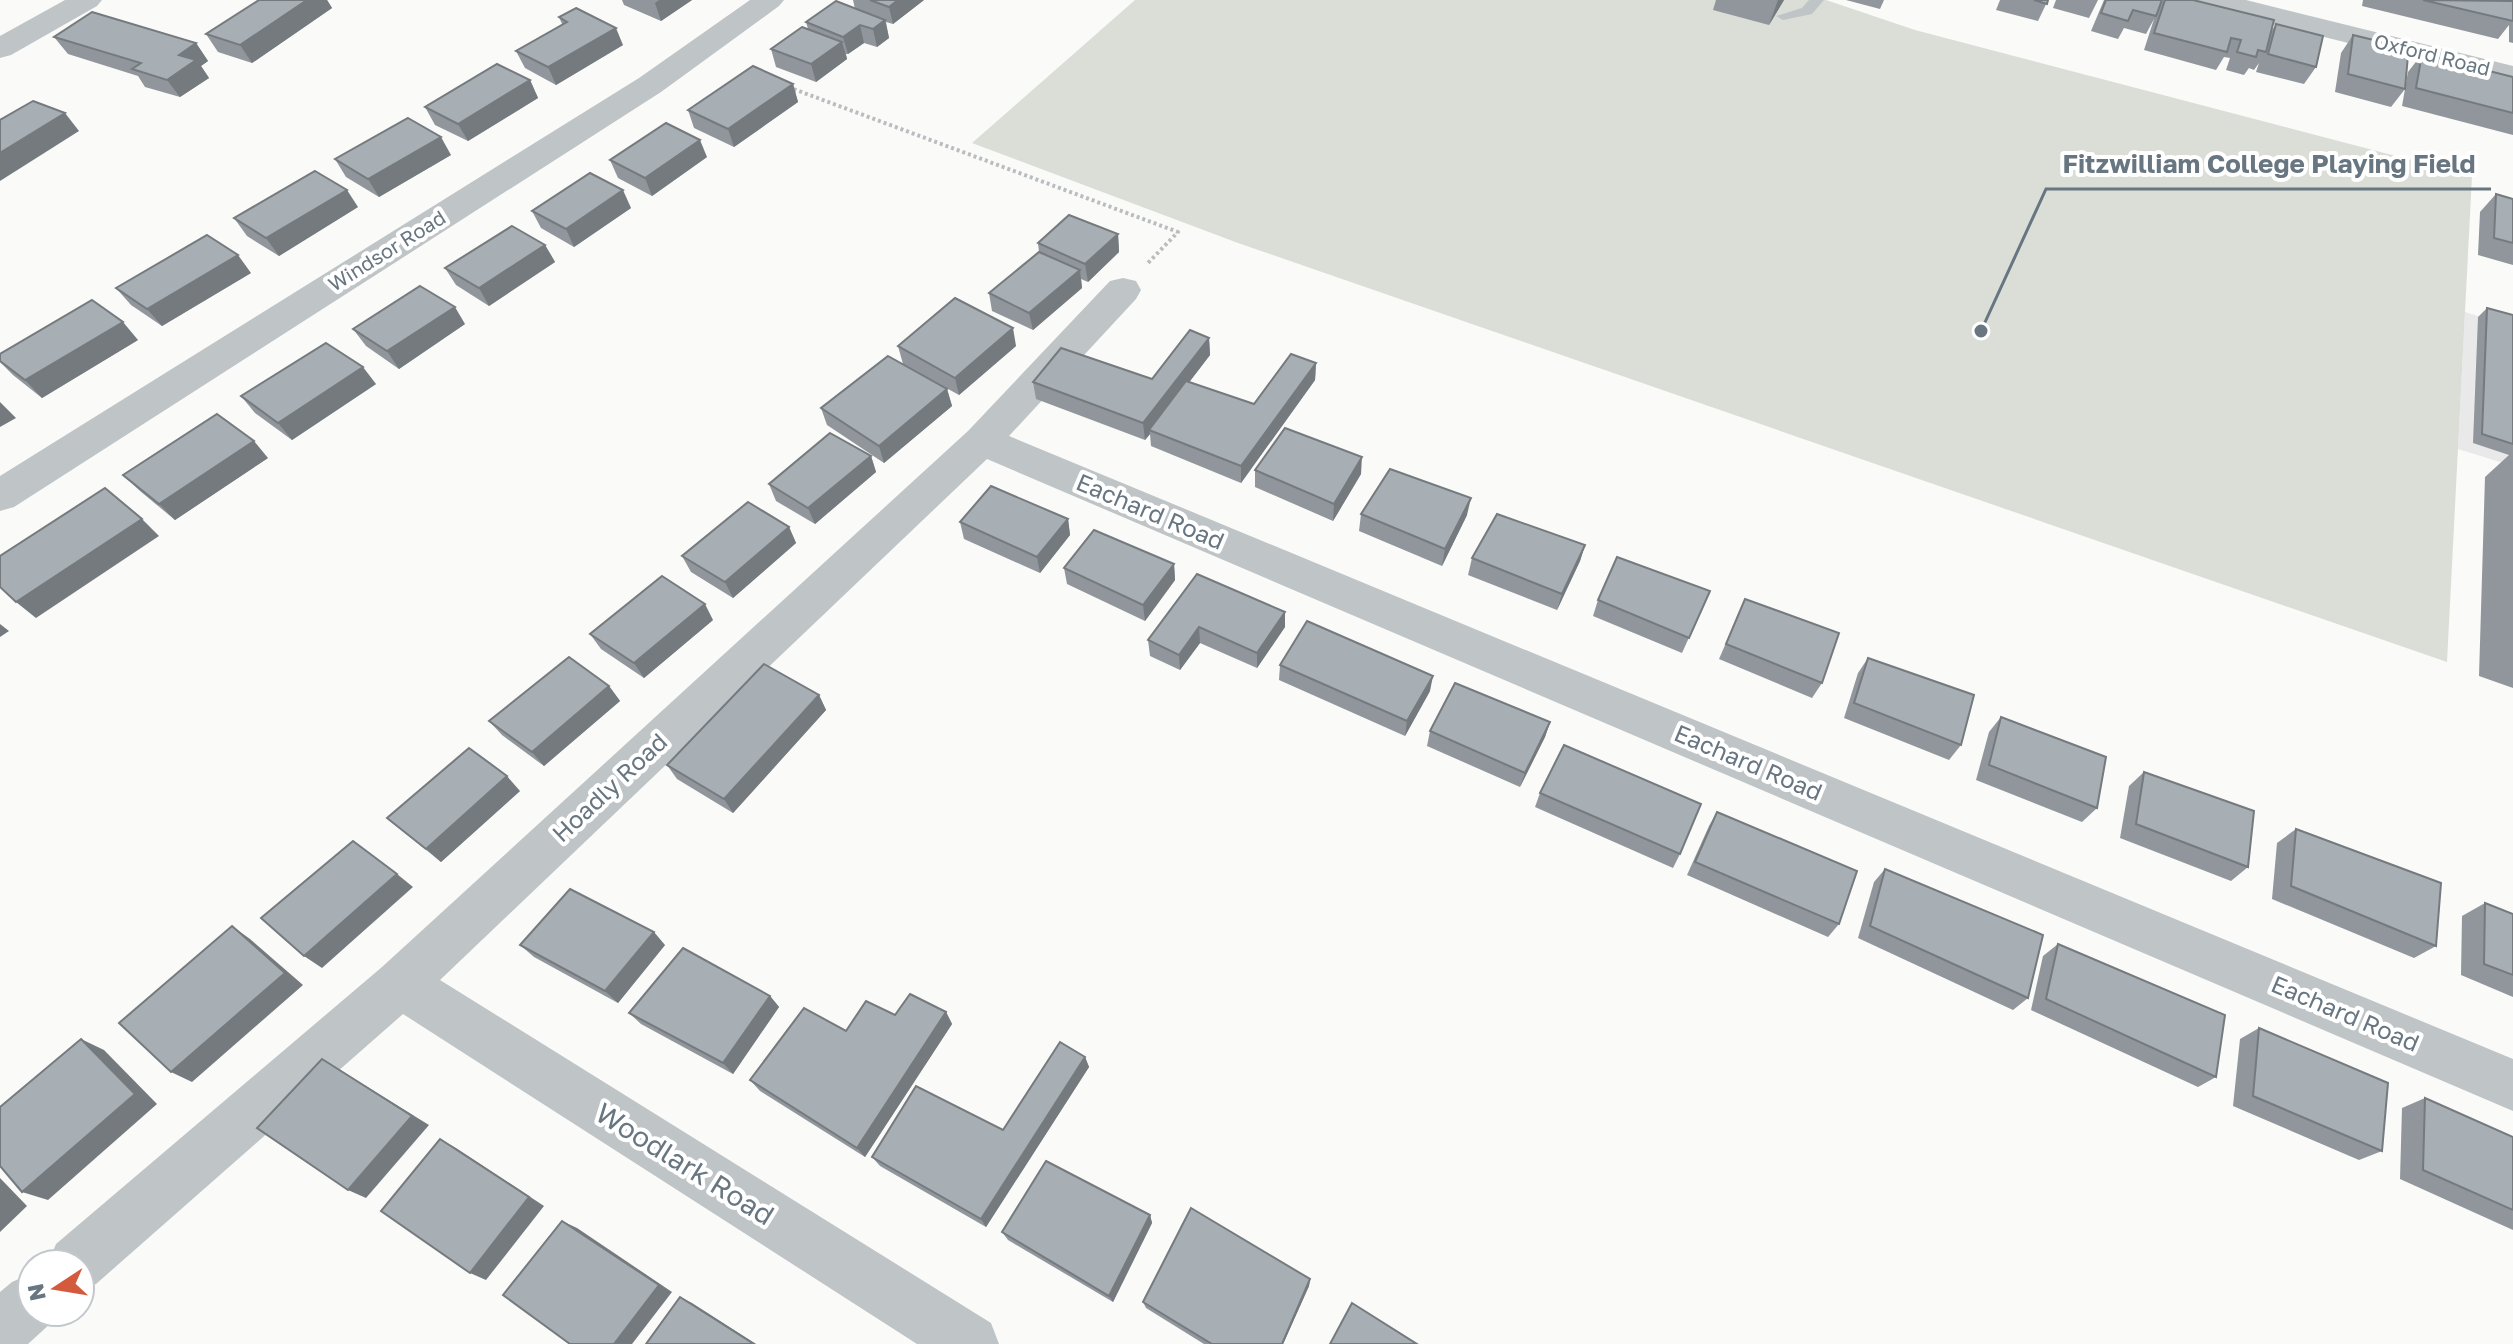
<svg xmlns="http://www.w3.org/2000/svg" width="2513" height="1344" font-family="'Golos Text',sans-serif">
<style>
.built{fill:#e8e9e8}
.green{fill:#daded7}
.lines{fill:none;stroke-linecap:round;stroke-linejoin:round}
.path{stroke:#babdc0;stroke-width:4;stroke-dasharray:3 3;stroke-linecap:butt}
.service{fill:#bfc4c7;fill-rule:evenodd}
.minor{fill:#bfc4c7;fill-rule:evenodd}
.wall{fill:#90969b}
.shaded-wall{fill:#757a7e}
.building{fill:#a7afb4;stroke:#757a7e;stroke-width:2}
.labels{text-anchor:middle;stroke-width:8;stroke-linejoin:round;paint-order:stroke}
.far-street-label{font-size:20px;fill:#677680;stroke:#fff}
.street-label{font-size:24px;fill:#677680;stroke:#fff}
.near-street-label{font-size:28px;fill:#677680;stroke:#fff}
.leader{fill:none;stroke:#677680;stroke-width:3}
.callout-dot{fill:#677680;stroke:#fff;stroke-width:3}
.callout-label{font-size:26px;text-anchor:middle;font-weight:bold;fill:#677680;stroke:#fff;stroke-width:8;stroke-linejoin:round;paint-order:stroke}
</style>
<rect width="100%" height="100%" fill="#fafaf8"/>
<!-- built -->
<path class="built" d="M2465,312L2513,327V466L2458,449Z"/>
<!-- green -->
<path class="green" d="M1135,0H1826L1915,30L2472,176L2447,662L1238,243L972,143Z"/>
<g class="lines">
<!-- path -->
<path class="path" d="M788,87L1178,232L1148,263"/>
<!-- service -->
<path class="service" d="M1809,0H1824L1812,14L1783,20L1776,16L1802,8Z"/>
<!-- minor -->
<g class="minor">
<path d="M65,0H102L97,6L11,55L0,58V36Z"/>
<path d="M750,0H784L779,6L661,92L14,507L0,511V476L639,78Z"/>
<path d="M2195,0H2246L2513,66V84L2200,6Z"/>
<path d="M1123,278L1136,281L1141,290L1136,299L1009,436L2513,1059V1111L987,459L440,980L991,1323L999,1344H917L403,1014L96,1284L80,1291V1264H48L56,1244L382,967L968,431L1110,281Z"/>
<path d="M32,1273V1312H57L52,1322L28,1344H0V1292L12,1282Z"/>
</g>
</g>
<!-- wall -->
<g class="wall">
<path d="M259,0H327L332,8L252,63L218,52L206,34Z"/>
<path d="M622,0H692L661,21L624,5Z"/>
<path d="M853,0H924L893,24L886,22L889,38L877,47L864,43L848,54H846L847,59L816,82L776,67L771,49L808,29L806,22L855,9Z"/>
<path d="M1716,0H1784L1769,25L1713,10Z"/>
<path d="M1846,0H1884L1880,9Z"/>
<path d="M2000,0H2048L2038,21L1996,10Z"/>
<path d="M2056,0H2098L2089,18L2053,8Z"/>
<path d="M2104,0H2162L2159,8L2163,0H2193L2271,32L2276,24L2316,67L2304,84L2256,72L2259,63L2254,70L2249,68L2244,75L2226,70L2230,58L2224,57L2216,70L2144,50L2154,19L2146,34L2124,28L2118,39L2091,31Z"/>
<path d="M2363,0H2513V43L2509,42V25L2498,39L2362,6Z"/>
<path d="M559,17L623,45L556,85L525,68L516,51L562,24Z"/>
<path d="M2353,35L2381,49L2405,89L2391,107L2335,92L2341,53Z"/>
<path d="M54,37L196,43L208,61L201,66L209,78L180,97L145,87L138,76L68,54Z"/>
<path d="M2422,54L2513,77V135L2402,106L2408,72Z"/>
<path d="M530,80L538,98L468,141L435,125L425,107Z"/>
<path d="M793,84L798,102L734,147L694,128L688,110Z"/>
<path d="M451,155L379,197L346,177L335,159Z"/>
<path d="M707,157L652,196L618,178L610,160Z"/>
<path d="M2496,194L2513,199V265L2478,255L2480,212Z"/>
<path d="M358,207L279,256L247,236L234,218Z"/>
<path d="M631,208L574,247L541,228L532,211Z"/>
<path d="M1118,234L1119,252L1088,282L1081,279L1082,288L1033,330L992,311L989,293L1039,252L1038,243Z"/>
<path d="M545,245L555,262L489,306L456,285L445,268Z"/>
<path d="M251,273L162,326L131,305L116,288Z"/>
<path d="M2487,308L2513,315V688L2479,676L2485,477L2509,455L2473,443L2478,317Z"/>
<path d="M465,324L399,369L366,346L353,329Z"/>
<path d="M1209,338L1210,355L1189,382L1254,404L1316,363L1315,380L1241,483L1151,446L1150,434L1145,440L1036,399L1033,382L1152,379Z"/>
<path d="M138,340L42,398L13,375L0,362V354Z"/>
<path d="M898,346H1016L959,395L903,364Z"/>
<path d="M376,384L292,440L255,413L241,396Z"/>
<path d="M947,389L952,406L884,463L827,425L821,408Z"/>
<path d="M871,456L876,472L815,524L776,501L769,484Z"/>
<path d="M268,458L175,520L140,491L123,475Z"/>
<path d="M1255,470L1361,474L1333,521L1255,487Z"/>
<path d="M1361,514L1467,515L1442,566L1359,531Z"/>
<path d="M1068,519L1070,535L1040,573L964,539L960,522Z"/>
<path d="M789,527L796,543L733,598L691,572L682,556Z"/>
<path d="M1585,545L1580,561L1557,610L1468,575L1472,558Z"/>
<path d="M1174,564L1175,580L1145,621L1067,584L1064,568Z"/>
<path d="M1197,574L1285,612V627L1257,668L1200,643L1180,670L1150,656L1148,640Z"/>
<path d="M1710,591L1682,653L1593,616L1598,600Z"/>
<path d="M1745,599L1822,683L1812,698L1719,659Z"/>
<path d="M713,620L644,678L601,649L590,634Z"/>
<path d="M1868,658L1961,745L1949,760L1844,718L1858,673Z"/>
<path d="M1280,665L1430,691L1405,736L1279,680Z"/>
<path d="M609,686L620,701L544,766L502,735L489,721Z"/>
<path d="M819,695L826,710L733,813L677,779L667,765Z"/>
<path d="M2001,717L2097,808L2082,822L1976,780L1989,732Z"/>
<path d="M1550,722L1545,737L1520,787L1427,746L1430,731Z"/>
<path d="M2144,772L2248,867L2231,881L2120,838L2129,786Z"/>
<path d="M520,791L441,862L387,818Z"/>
<path d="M1540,793L1680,854L1673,868L1535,807Z"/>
<path d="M1717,812L1839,924L1828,937L1687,875L1709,826Z"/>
<path d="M2296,829L2436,946L2414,958L2272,899L2277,843Z"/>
<path d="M1885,869L2028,998L2013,1010L1858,938L1874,882Z"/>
<path d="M2485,903L2513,914V997L2461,975L2462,916Z"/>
<path d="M2058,944L2216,1077L2198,1087L2031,1010L2043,956Z"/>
<path d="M520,945H665L618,1003L534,957Z"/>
<path d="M770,996L779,1007L733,1074L641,1024L629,1013Z"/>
<path d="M946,1012L952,1024L865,1157L760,1091L750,1080L846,1031L895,1015Z"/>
<path d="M2259,1028L2382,1151L2359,1160L2233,1106L2240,1039Z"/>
<path d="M1085,1057L1089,1067L986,1227L880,1166L872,1157L1003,1130Z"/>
<path d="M2425,1098L2513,1137V1230L2400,1179L2402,1108Z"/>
<path d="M1150,1215L1152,1223L1113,1302L1008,1240L1002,1232Z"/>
<path d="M1310,1279L1309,1286L1283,1344H1204L1146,1308L1143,1302Z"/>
</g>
<!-- shaded-wall -->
<g class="shaded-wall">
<path d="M307,0H327L332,8L252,63L240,45Z"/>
<path d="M659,0H692L661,21L655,3Z"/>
<path d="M898,0H924L893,24L889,7Z"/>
<path d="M1778,0H1784L1769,25Z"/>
<path d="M885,20L889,38L877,47L873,29Z"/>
<path d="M860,25L864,43L848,54L843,37Z"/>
<path d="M616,28L623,45L556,85L548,67Z"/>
<path d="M842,42L847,59L816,82L811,64Z"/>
<path d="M196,43L208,61L201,66L209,78L180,97L167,80L179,55Z"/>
<path d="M530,80L538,98L468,141L458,124Z"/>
<path d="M793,84L798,102L734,147L728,129Z"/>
<path d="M65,113L79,131L0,181V153Z"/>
<path d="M441,137L451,155L379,197L368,179Z"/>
<path d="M700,140L707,157L652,196L645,178Z"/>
<path d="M347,190L358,207L279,256L266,238Z"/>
<path d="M623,190L631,208L574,247L566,229Z"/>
<path d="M1118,234L1119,252L1088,282L1085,264Z"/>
<path d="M545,245L555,262L489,306L479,288Z"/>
<path d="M238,255L251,273L162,326L147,309Z"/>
<path d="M1080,270L1082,288L1033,330L1029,313Z"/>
<path d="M455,307L465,324L399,369L387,351Z"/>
<path d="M123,322L138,340L42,398L25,380Z"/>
<path d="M1013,328L1016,346L959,395L955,378Z"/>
<path d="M1209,338L1210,355L1152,431L1149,430L1150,434L1145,440L1143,423Z"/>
<path d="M1316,363L1315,380L1241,483V466Z"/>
<path d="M363,367L376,384L292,440L278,423Z"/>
<path d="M947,389L952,406L884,463L879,446Z"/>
<path d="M0,402L16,418L0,427Z"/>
<path d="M254,441L268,458L175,520L159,504Z"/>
<path d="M871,456L876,472L815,524L808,508Z"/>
<path d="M1362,457L1361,474L1333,521L1334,504Z"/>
<path d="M1471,498L1467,515L1442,566L1445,549Z"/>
<path d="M142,519L159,536L36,618L16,602Z"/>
<path d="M1068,519L1070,535L1040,573L1037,557Z"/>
<path d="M789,527L796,543L733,598L725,582Z"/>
<path d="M1585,545L1580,561L1557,610L1562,594Z"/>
<path d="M1174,564L1175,580L1145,621L1143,605Z"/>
<path d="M705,604L713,620L644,678L634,663Z"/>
<path d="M1285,612V627L1257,668V653Z"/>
<path d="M0,624L9,631L0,637Z"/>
<path d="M1199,627L1200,643L1180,670L1179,655Z"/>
<path d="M1433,676L1430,691L1405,736L1407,721Z"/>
<path d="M609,686L620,701L544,766L532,752Z"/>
<path d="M819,695L826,710L733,813L724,799Z"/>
<path d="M1550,722L1545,737L1520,787L1525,773Z"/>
<path d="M507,776L520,791L441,862L426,849Z"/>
<path d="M397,874L413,887L322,968L304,956Z"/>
<path d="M232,926L250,939L303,985L192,1082L171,1072Z"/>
<path d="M654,932L665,945L618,1003L605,991Z"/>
<path d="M770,996L779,1007L733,1074L723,1063Z"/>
<path d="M946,1012L952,1024L865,1157L857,1148Z"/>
<path d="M81,1039L104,1050L157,1104L48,1200L22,1192Z"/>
<path d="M1085,1057L1089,1067L986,1227L981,1219Z"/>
<path d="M322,1059L429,1125L366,1198L348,1190Z"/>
<path d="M440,1139L456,1148L544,1206L486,1280L470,1273Z"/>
<path d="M0,1178L27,1206L0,1232Z"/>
<path d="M1150,1215L1152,1223L1113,1302L1109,1296Z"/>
<path d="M562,1221L577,1228L672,1292L632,1344H614Z"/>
<path d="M1310,1279L1309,1286L1283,1344H1282Z"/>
<path d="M680,1297L692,1303L756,1344H754Z"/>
</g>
<!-- building -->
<g class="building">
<path d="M259,0H307L240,45L206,34Z"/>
<path d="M870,0H898L889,7Z"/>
<path d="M2034,0H2048L2047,4Z"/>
<path d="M2106,0H2162L2156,16L2133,10L2128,21L2101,13Z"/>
<path d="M2165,0H2193L2274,20L2266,52L2258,50L2256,57L2237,52L2241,40L2231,38L2227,52L2154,33Z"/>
<path d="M2423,0L2513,1V21Z"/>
<path d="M836,1L885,20L873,29L860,25L843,37L806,22Z"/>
<path d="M576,8L616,28L548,67L516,51L567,22L559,17Z"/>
<path d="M92,12L196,43L179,55L196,60L167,80L132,69L141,63L54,37Z"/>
<path d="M2276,24L2323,36L2316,67L2268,54Z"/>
<path d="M802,27L842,42L811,64L771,49Z"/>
<path d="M2353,35L2382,42L2381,49L2408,55L2405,89L2348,74Z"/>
<path d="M2422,54L2513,77V113L2416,88Z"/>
<path d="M497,64L530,80L458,124L425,107Z"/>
<path d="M753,66L793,84L728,129L688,110Z"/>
<path d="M33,101L65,113L0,153V120Z"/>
<path d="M408,118L441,137L368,179L335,159Z"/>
<path d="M666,123L700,140L645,178L610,160Z"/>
<path d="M315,171L347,190L266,238L234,218Z"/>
<path d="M590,173L623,190L566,229L532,211Z"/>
<path d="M2496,194L2513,199V243L2494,238Z"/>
<path d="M1069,215L1118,234L1085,264L1038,243Z"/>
<path d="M512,226L545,245L479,288L445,268Z"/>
<path d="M207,235L238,255L147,309L116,288Z"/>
<path d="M1039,252L1080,270L1029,313L989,293Z"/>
<path d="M420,286L455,307L387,351L353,329Z"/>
<path d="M955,298L1013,328L955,378L898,346Z"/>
<path d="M92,300L123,322L25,380L0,361V354Z"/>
<path d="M2487,308L2513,315V444L2482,434Z"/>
<path d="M1190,330L1209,338L1143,423L1033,382L1061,348L1152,379Z"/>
<path d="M326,343L363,367L278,423L241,396Z"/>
<path d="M1291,354L1316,363L1241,466L1149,430L1186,381L1254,404Z"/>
<path d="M888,356L947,389L879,446L821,408Z"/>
<path d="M217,414L254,441L159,504L123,475Z"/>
<path d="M1285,428L1362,457L1334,504L1255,470Z"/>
<path d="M830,433L871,456L808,508L769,484Z"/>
<path d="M1390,469L1471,498L1445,549L1361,514Z"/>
<path d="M991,486L1068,519L1037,557L960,522Z"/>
<path d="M105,488L142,519L16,602L0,587V556Z"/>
<path d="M748,502L789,527L725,582L682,556Z"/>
<path d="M1497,514L1585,545L1562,594L1472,558Z"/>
<path d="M1094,530L1174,564L1143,605L1064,568Z"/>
<path d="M1617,557L1710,591L1689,638L1598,600Z"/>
<path d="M1197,574L1285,612L1257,653L1199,627L1179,655L1148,640Z"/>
<path d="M662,576L705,604L634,663L590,634Z"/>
<path d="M1745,599L1839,633L1822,683L1726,644Z"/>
<path d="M1307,621L1433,676L1407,721L1280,665Z"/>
<path d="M569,657L609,686L532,752L489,721Z"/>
<path d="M1868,658L1974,695L1961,745L1854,703Z"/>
<path d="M764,664L819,695L724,799L667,765Z"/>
<path d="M1455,683L1550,722L1525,773L1430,731Z"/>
<path d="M2001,717L2106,757L2097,808L1989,765Z"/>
<path d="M1564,745L1701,804L1680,854L1540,793Z"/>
<path d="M469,748L507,776L426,849L387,818Z"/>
<path d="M2144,772L2254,811L2248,867L2136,824Z"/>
<path d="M1717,812L1857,871L1839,924L1695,862Z"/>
<path d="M2296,829L2441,883L2436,946L2291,886Z"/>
<path d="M353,841L397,874L304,956L261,918Z"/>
<path d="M1885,869L2043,935L2028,998L1870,926Z"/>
<path d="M570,889L654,932L605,991L520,945Z"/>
<path d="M2485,903L2513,914V975L2484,964Z"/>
<path d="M232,926L285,973L171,1072L119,1023Z"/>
<path d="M2058,944L2225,1015L2216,1077L2046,999Z"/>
<path d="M683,948L770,996L723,1063L629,1013Z"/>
<path d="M910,994L946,1012L857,1148L750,1080L804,1008L846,1031L866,1001L895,1015Z"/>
<path d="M2259,1028L2388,1083L2382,1151L2253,1096Z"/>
<path d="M81,1039L135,1094L22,1192L0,1166V1107Z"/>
<path d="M1060,1042L1085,1057L981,1219L872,1157L916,1086L1003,1130Z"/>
<path d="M322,1059L412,1116L348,1190L257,1128Z"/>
<path d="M2425,1098L2513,1137V1210L2423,1170Z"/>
<path d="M440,1139L529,1197L470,1273L381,1211Z"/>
<path d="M1046,1161L1150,1215L1109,1296L1002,1232Z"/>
<path d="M1191,1208L1310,1279L1282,1344H1212L1143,1302Z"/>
<path d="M562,1221L659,1285L614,1344H570L503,1295Z"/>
<path d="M680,1297L754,1344H646Z"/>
<path d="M1352,1303L1417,1344H1330Z"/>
</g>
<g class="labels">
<!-- far-street labels -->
<g class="far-street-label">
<text transform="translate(2432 55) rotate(14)" y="7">Oxford Road</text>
<text transform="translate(387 251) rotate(-32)" y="7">Windsor Road</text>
</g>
<!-- street labels -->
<g class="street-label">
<text transform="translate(1150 512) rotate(23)" y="8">Eachard Road</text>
<text transform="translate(1748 763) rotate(23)" y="8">Eachard Road</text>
<text transform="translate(610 788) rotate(-43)" y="8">Hoadly Road</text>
<text transform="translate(2345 1014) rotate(23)" y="8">Eachard Road</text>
</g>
<!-- near-street labels -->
<g class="near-street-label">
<text transform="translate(685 1164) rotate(32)" y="10">Woodlark Road</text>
</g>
</g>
<!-- callouts -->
<path class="leader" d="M1981 331L2046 189H2491"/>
<circle class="callout-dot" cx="1981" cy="331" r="8"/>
<g class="callout-label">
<text x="2269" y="173">Fitzwilliam College Playing Field</text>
</g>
<!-- north arrow -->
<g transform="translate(56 1288) rotate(258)"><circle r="38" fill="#ffffff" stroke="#c2c8cc" stroke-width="2"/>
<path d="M0-6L14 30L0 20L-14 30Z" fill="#d45a3d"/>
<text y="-12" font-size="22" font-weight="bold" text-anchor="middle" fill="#677680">N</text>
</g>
</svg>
